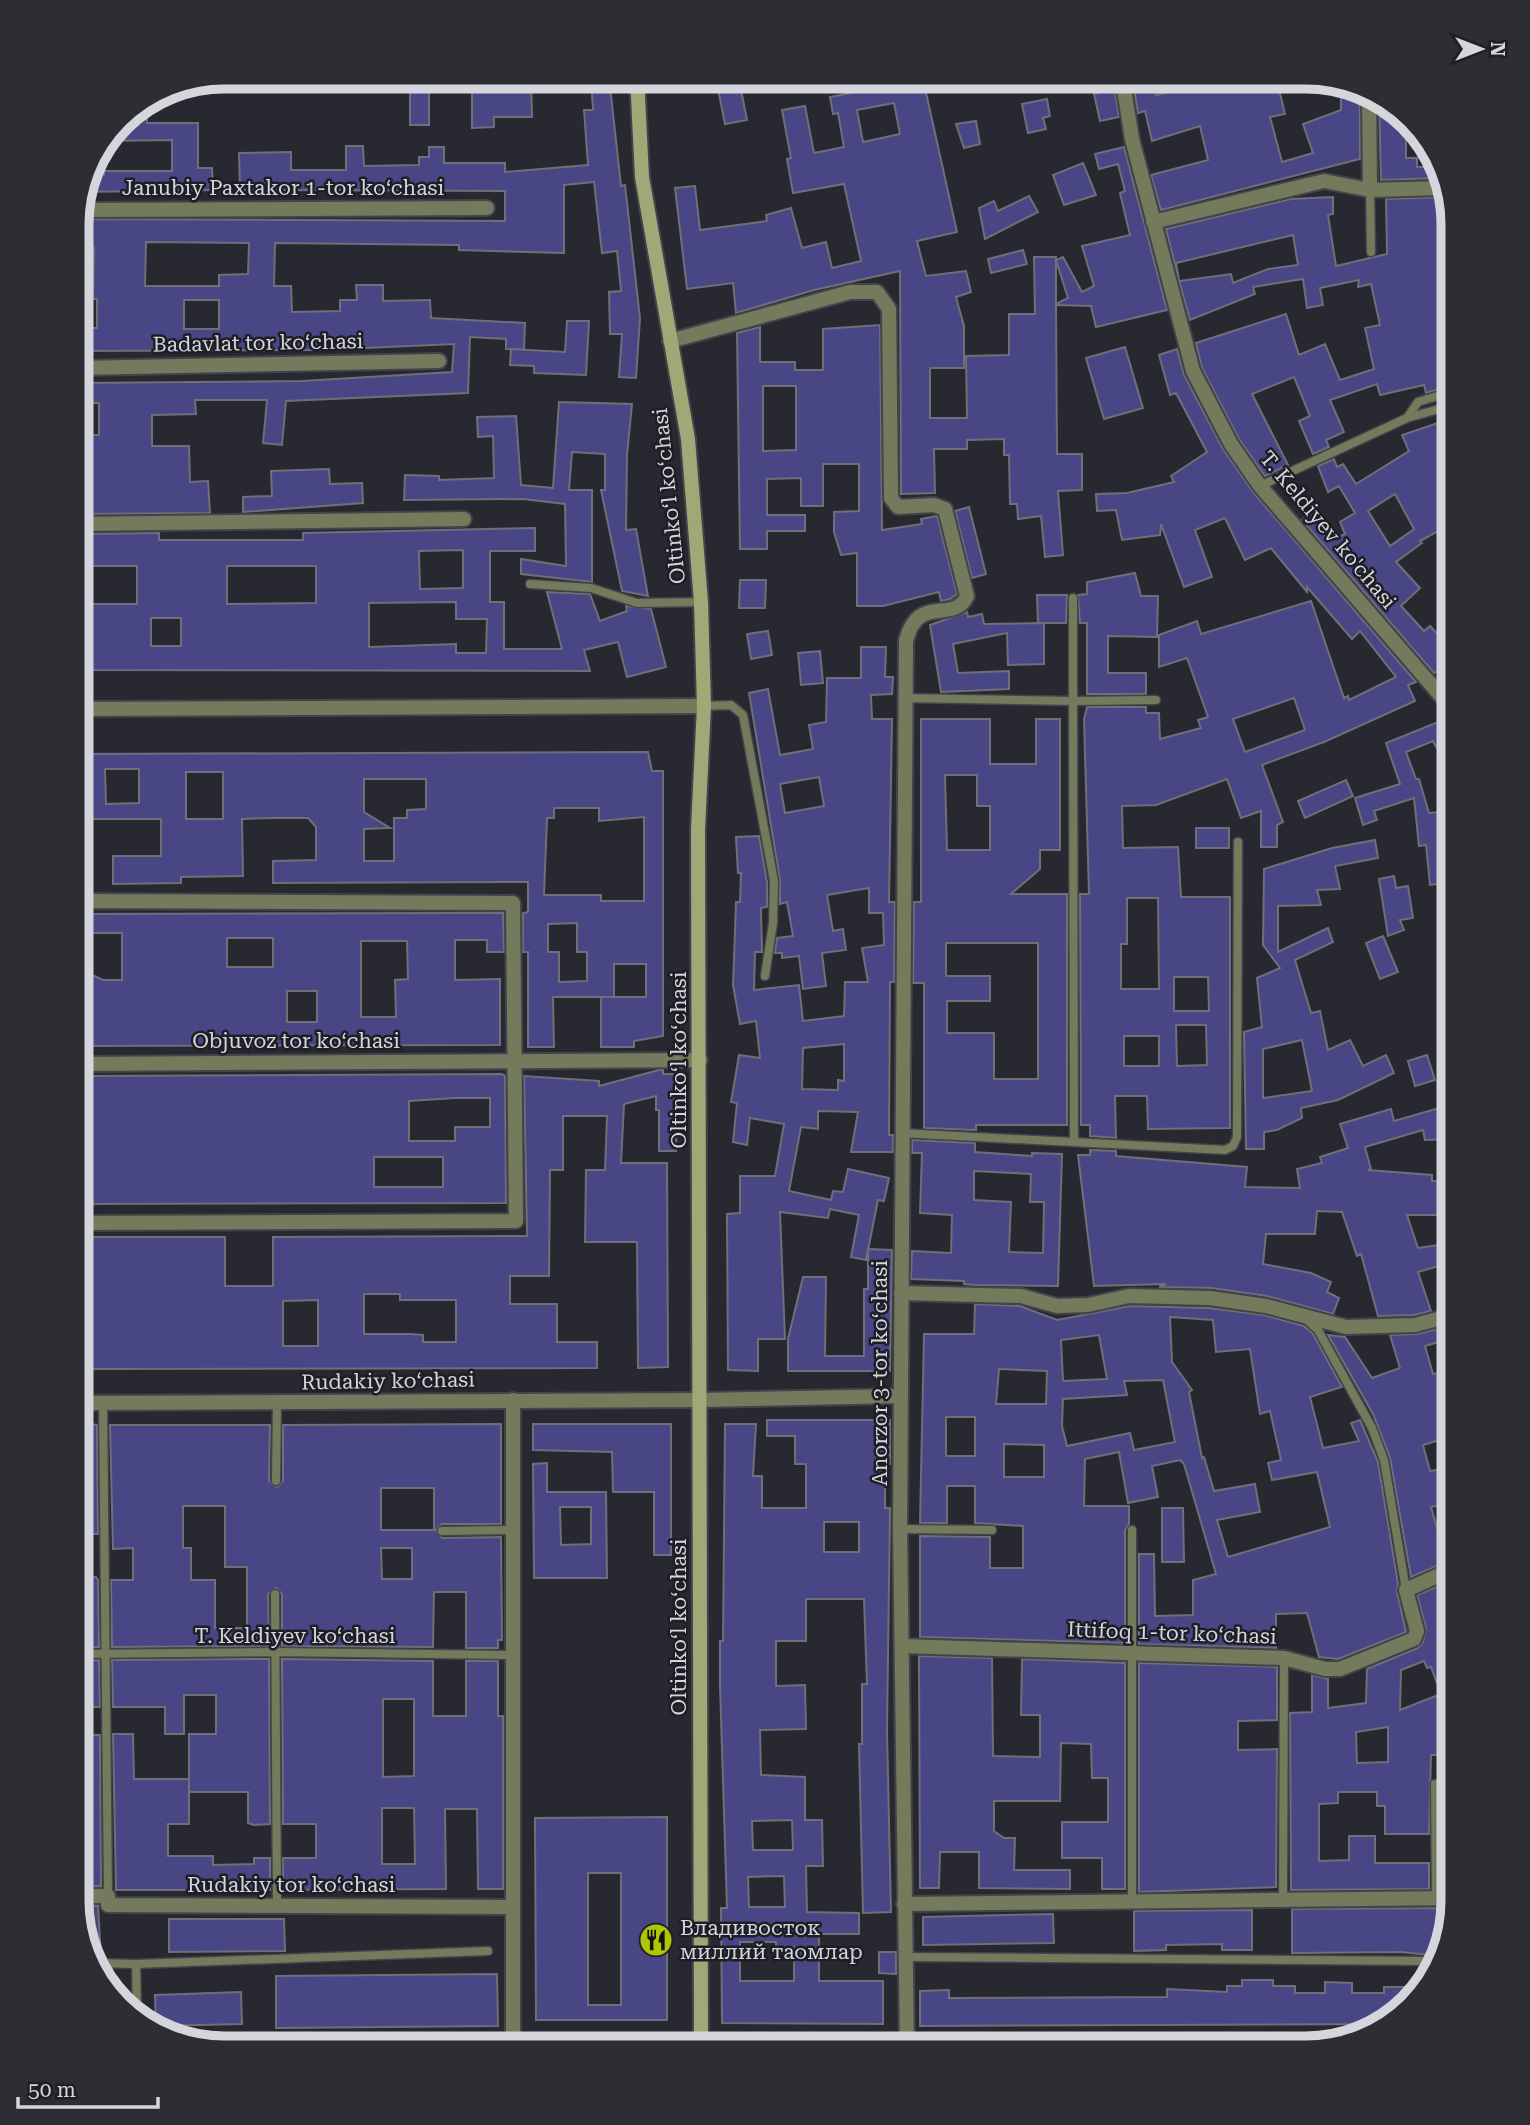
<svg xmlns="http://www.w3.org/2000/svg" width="1530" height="2125" font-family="'Roboto Serif',serif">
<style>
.building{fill:#494685;stroke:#6e6f79;stroke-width:2;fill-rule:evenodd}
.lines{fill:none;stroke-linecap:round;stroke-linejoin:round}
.service-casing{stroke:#43444b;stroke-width:11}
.minor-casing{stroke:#43444b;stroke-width:18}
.secondary-casing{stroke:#43444b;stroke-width:18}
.service{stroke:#747a5c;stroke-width:8}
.minor{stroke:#747a5c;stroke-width:14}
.secondary{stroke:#9fa977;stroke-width:14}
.labels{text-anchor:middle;stroke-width:5;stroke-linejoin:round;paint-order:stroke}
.street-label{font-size:21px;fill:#d5d6db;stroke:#1e1e26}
.poi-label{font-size:21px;fill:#d5d6db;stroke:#1e1e26;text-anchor:start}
.rim{fill:none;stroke:#d5d6db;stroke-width:9}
</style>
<rect width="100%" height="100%" fill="#272830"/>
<!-- building -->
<g class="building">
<rect x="410" y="77" width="19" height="48"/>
<path d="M472,77L531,80L532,117H494V127L472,128Z"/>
<path d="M591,77H609L621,186L625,185L640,318L636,378L619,377L622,334H610L609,292L621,291L617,251L602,253L594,182L564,185V253L459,250V245L275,243L274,286H291L292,312L340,311V300H357L356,285H383V301L430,300L431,318L525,323L524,350L506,349V339L470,337L468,393L286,401L282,445L263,443L267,400H195L196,414L152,415V446H189L190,482L208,481L210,513L77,514V435H99V403H77V383L302,381L452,372L454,344L320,350L77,351V328H97V299H93L94,248L77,247V219L505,221V191L240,190L239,153L291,152V170H346V146H363L364,166L419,165V157H429V147H444V163H505V172L588,165L584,110H593ZM146,242L249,243L248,274L219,275V286H145ZM184,300H219V329H184Z"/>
<path d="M1096,77H1113L1119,117L1100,121L1094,94L1098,93Z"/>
<path d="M1132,77H1155L1156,95L1220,80L1219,77H1276L1285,114L1270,117L1282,162L1313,153L1303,124L1341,110V85L1360,91V159L1161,210L1151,175L1208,160L1200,126L1152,141L1145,111L1138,113Z"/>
<path d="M923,79L957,232L917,241L926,276L966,271L971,292L956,297L964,326V368H930V418H967L966,356L1009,355V314H1035L1034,257H1056V304L1068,298L1056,260L1063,257L1082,292L1094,286L1082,246L1130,235L1120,193L1125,191L1118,164L1099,169L1095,154L1124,147L1167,310L1096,327L1091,306L1056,305L1057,454H1082V490L1058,491L1063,555L1045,557L1041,516L1018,519L1017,504H1010L1009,455H1004V439L967,440V449H934L935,493L901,494L900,271L814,290L736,313L733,283L687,289L675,188L695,186L700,230L767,221L766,215L791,208L802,248L826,242L832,268L861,261L844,184L793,193L787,159L791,158L782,110L805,106L814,153L844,147L838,113L833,114L830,97ZM894,103L900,134L863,142L857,110Z"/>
<path d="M740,85L747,120L725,124L718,89Z"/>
<path d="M1379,97L1406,124V158H1417V167H1438L1441,178L1381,180Z"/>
<path d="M1047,99L1050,116L1043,118L1046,129L1028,133L1022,104Z"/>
<path d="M147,101V123H198V168H212L213,190L83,192L88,175H104V171H172V140L106,141L127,114Z"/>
<path d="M976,121L980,144L964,148L956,124Z"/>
<path d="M1083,163L1096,195L1064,205L1053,175Z"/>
<path d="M1029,196L1038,212L985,239L979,208L994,201L998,211Z"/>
<path d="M1333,197V214L1328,215L1336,266L1387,254L1386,199L1446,197L1453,224V385L1426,393L1424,385L1380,395L1377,384L1330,400L1344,432L1326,440L1329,447L1313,454L1299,421L1310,416L1294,377L1252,394L1288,465L1265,476L1239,439L1202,368L1196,343L1286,314L1299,355L1325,344L1340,380L1374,369L1365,328L1380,325L1371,284L1358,287L1359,280L1320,288L1323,305L1307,308L1303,279L1253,287L1255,294L1190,320L1179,281L1231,274L1233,283L1268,269L1298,265L1293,235L1176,263L1179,280L1166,229L1291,199Z"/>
<path d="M1023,250L1027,264L991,273L988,259Z"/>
<path d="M567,321H589L586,375L534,373V366L510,365L511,349L565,352Z"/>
<path d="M880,325L882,530L922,524L921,519L937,516L957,594L950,599L941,601L939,592L883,606H857V553L841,555L834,532V512L859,511V464H823V506H801V478L767,479V515H805V531H767V549H740L737,333L760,327V362H795V370H823V329ZM763,386H796V450L763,451Z"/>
<path d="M1125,347L1143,408L1104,419L1086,358Z"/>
<path d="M1177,349L1184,375L1223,449L1253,492L1416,682L1408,685L1415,701L1324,742L1262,765L1283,822L1277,825V847H1261V811L1241,818L1227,779L1156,805L1122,806L1123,848L1178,847L1181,897H1230V1128L1148,1129L1147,1096H1115L1116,1138L1090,1136V1125H1081L1080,894H1089L1084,719L1087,707H1146V713H1159L1160,739L1201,728L1198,720L1208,717L1187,658L1159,667V635L1197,621L1201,634L1311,601L1344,698L1348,696L1349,700L1396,677L1360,631L1352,639L1307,587V592L1271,548L1245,560L1225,518L1195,530L1212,577L1184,587L1161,524L1160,535L1122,540L1116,510L1097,511L1096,494L1127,493L1174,482L1171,476L1207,452L1176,393L1170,395L1159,355ZM1294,698L1305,730L1245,752L1233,719ZM1127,898H1158L1159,989H1121V944H1127ZM1174,977H1208L1209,1011H1174ZM1176,1025H1206L1207,1065L1177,1066ZM1124,1036H1159V1066H1124Z"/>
<path d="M559,402L632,404L627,455L626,530L636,529L648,596L622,591L601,490H605V454L572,452L569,490H592V582L521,574V559L566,566L565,504L523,499L404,500L405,475L439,476V480L494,478L493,436L478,437L477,417L516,416L521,485L553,488Z"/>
<path d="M1453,418V523L1420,541L1422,543L1396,562L1420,588L1401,606L1424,631L1430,626L1453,651V685L1440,670L1434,673L1302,520L1312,511L1328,542L1345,534L1340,522L1355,513L1339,486L1328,492L1318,466L1334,459L1337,467L1343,464L1356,484L1409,451L1402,435ZM1395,494L1414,529L1390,546L1368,511Z"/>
<path d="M329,469L330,484L362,483L363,503L243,512V497L272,496L271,471Z"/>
<path d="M969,507L986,574L972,578L955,511Z"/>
<path d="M535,528V551H490V602H504V649H562L547,592L590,594L600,621L627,611L626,606L651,609L666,667L627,677L618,642L584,650L590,671L77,670V648H80L77,592H91V604H137V566H85V561H77V534L159,533V540H303V533ZM463,550V588L420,589L419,551ZM227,566H316V603L227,604ZM456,602V619H487L486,653H456V644L369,647V603ZM151,618H181V646H151Z"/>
<path d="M1135,573L1141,596H1158L1157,637L1108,636V673H1146V694H1087V623H1080L1078,595L1087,594V582Z"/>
<path d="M740,580H766L765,608H739Z"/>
<path d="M1037,595H1067L1066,623H1038Z"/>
<path d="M967,612L968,617L982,614L984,624L1044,623V664L1008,665L1007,633L953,644L958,673L1009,671V689L941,692L930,625Z"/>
<path d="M768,631L772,655L751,659L747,634Z"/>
<path d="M861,647H886L885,677H893L892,694L871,695L872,719H892L889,902H895L894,982H890L889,1135H893V1152H851L858,1112L818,1111V1129L801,1127L789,1191L831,1200L833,1191L843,1192L848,1169L889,1178L884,1201L878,1200L866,1260L851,1257L859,1215L830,1209L828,1218L780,1212L785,1339H758V1371L728,1370L727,1214L740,1213V1176H775L784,1124L750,1118L747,1145L733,1142L737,1103L731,1102L739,1055L760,1058L756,1021L740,1024L733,985L736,902H740L741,873H738L736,837L759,836L767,882V907L761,908L762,952H755L754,990L799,985L803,1021L844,1016L845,982H868L862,948L884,945L883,913H869V888L827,895L833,931L843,929L846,950L822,953L826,986L803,989L799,956L782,958V953H775L777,938L793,936L787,902L780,904V880L749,693L768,689L780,755L813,749L809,725L826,722L827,678H861ZM819,777L824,806L785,813L780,784ZM844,1044V1081L838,1080V1090L802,1089L803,1048Z"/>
<path d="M820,651L823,683L801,685L798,653Z"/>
<path d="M1448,718L1453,719V778L1433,741L1406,752L1416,779H1419L1429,813L1438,812L1444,866L1453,865V882L1430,885L1426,845L1419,846L1414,798L1374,811L1377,820L1363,825L1355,798L1400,784L1386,743Z"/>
<path d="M921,719H990V764H1036V719H1060V850H1040V869L1011,894H1067V1125H976V1130L924,1128V983H913L914,902H921ZM945,775H977V806H990V850H947ZM946,943H1038V1079H994V1033H947V1001H990V976H946Z"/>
<path d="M648,752L652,771H663V1036L634,1041V1047H601V997H553L554,1047H528V952H523V913L528,912V882L273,883V861L316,860V827L308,818H273L242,819L243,876L181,877V883L113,884V856H161V819H77V754ZM105,769H139V803L106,804ZM186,772H223V819H186ZM364,779H426V809L407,810V818H394V861H364V829L390,828L364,812ZM554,808H599V821L644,817V901H601V895H544L547,818H554ZM577,923V952H587V981L559,982V952H548V924ZM614,964H646V997H601H614Z"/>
<path d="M1346,780L1353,796L1305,818L1298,801Z"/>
<rect x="1196" y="828" width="33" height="20"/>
<path d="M1375,840L1378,858L1335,866L1340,889L1317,890L1321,905L1278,906V952L1328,928L1333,942L1295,960L1311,1013L1320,1011L1328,1050L1350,1040L1363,1066L1386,1055L1394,1073L1338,1100L1301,1108L1302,1118L1277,1130L1264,1132V1149H1246L1244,1032L1262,1027L1257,978L1280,968L1263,945L1264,869L1332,848ZM1302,1040L1312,1091L1263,1098V1049Z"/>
<path d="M1394,876L1396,888L1408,886L1413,918L1400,920L1404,930L1388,936L1379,879Z"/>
<path d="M455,913H503L504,952H487V940H455V980L500,979V1045L77,1046V914ZM92,933H122V980H103L92,975ZM227,938H273V967H227ZM361,941H407L408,979L395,980L396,1017H361ZM287,991H317V1022H287Z"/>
<path d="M1383,936L1398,972L1380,979L1366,943Z"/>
<path d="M1427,1055L1435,1080L1415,1086L1408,1061Z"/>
<path d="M659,1070H663V1074H677L676,1151H659V1110H656V1096L624,1104L621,1163H667L668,1367L638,1368L637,1242H585L586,1170H605L607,1116H563V1170H550L549,1276H510V1304H557V1342H597V1368L77,1369V1237H225V1286H273V1237L527,1236L524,1076L599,1081V1086ZM364,1294H400V1300H456V1342H423V1335L411,1334H364ZM318,1300V1346H283V1301Z"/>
<path d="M502,1074L505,1076L506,1203L77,1204V1190H92L91,1159H77V1076ZM455,1098H490V1127H455V1141H409V1101ZM374,1157H443V1187H374Z"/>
<path d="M1453,1104V1139L1425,1140L1423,1130L1365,1147L1371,1169L1368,1170L1432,1175V1181H1453V1215H1407L1418,1248L1453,1243V1262L1418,1272L1431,1311L1414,1315L1378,1316L1361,1254L1357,1256L1342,1212L1317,1211L1315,1234H1266L1263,1264L1311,1273L1331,1282L1327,1292L1339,1298L1333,1314L1267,1296L1211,1288L1159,1287L1166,1284L1094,1286L1078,1155H1090V1150L1116,1151V1156L1247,1167L1245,1187L1300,1188L1297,1169L1322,1163L1320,1157L1348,1148L1340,1124L1391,1109L1394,1121Z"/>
<path d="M912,1140L975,1143V1152L1032,1156V1153L1062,1154L1058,1286L976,1285L964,1284V1281L911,1279L912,1251L951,1253L952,1215L920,1213L922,1153H912ZM974,1171L1031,1174L1030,1202H1044L1043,1253L1009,1252L1011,1202L974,1200Z"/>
<path d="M868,1249L892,1250L890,1371H788V1339L803,1277H826L825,1356H864V1289H868Z"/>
<path d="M975,1304L1020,1306L1057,1320L1130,1306L1209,1308L1264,1315L1304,1326L1313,1334L1342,1387L1310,1397L1323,1448L1359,1441L1351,1423L1360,1420L1378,1462L1398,1584L1397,1592L1406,1632L1338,1659L1319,1657L1307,1613L1276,1614V1648L1139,1644V1554H1154L1155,1616L1193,1615V1580L1216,1574L1184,1464L1180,1460L1152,1466L1158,1497L1128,1503L1119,1452L1085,1459L1084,1506H1129V1524L1125,1530V1643L920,1637V1536L990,1537V1568H1023V1526L975,1523V1486H947V1523H920L924,1334H974ZM1170,1317L1213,1320L1216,1352L1250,1349L1260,1414L1270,1411L1281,1460L1268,1463L1272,1480L1317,1472L1330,1527L1228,1557L1217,1520L1260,1512L1255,1484L1214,1491L1204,1457L1202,1458L1189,1392L1192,1390L1172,1362ZM1099,1335L1107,1379L1063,1381L1061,1340ZM999,1369L1047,1371L1046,1404H996ZM1163,1380L1175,1442L1134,1450L1130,1433L1067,1446L1062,1426L1063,1399L1127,1395L1124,1381ZM946,1417H975V1456H946ZM1004,1444L1044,1445V1477H1004Z"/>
<path d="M1453,1325V1338L1425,1346L1433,1374L1453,1370V1436L1423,1445L1430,1471L1453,1467V1503L1431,1507L1442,1545L1453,1541V1559L1411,1577L1390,1458L1373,1414L1328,1335L1345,1337L1372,1378L1400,1368L1390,1335L1417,1334Z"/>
<path d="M767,1420H890V1464H885V1508H890L887,1730L891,1912L863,1913L859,1744H862V1684H867L864,1599H806V1641H776V1686L805,1685L806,1729L760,1730L761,1775L805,1777V1820H822L823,1866H806L807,1912L859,1913V1934H819V1981H883V2024L722,2023L721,1908H727L720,1686V1641H723L725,1424H756L753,1476H762V1508H806V1464H795V1436H767ZM824,1522H859V1552H824ZM792,1820L793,1850H753L752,1821ZM784,1876L785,1907H749L748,1877ZM740,1942H776V1947H794V1981H740Z"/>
<path d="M77,1423L97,1425L98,1534H77V1477H82V1446H77Z"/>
<path d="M501,1424V1524H442L436,1530L442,1538L501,1537L502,1640H498V1648H466V1592H434L433,1647L282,1646V1594L276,1588L268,1594L269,1646L112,1647L111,1580H133V1548L113,1549L110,1425H270L269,1481L277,1487L283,1481V1425ZM381,1488H434V1530H381ZM183,1506H225V1567H247V1628H215V1580H191V1548H183ZM381,1548H412V1579H382Z"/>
<path d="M533,1424H671V1555H654V1492H613L612,1452L533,1450Z"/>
<path d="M547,1463V1492H606L607,1578H534L533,1464ZM560,1507H591V1544L561,1545Z"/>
<path d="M1162,1508H1183L1184,1562H1162Z"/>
<path d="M77,1577H96L98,1580L99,1647H77Z"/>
<path d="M1453,1580V1725L1443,1729L1444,1755H1431L1429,1834H1385V1806H1377V1792H1338V1803L1319,1804V1861L1349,1860V1836H1375V1863H1429V1889L1291,1890L1290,1713L1312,1712V1675L1328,1679V1708L1366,1703L1367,1669L1418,1648L1423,1642L1426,1628L1417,1595ZM1424,1661L1427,1668L1431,1667L1441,1694L1400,1710L1401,1670ZM1388,1727V1762L1357,1763L1356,1732Z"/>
<path d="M919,1656L992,1658L993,1756L1040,1757V1715H1021L1022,1659L1125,1663V1889H1102V1858H1062V1822H1108V1778H1092L1091,1744L1061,1743L1060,1801H994V1831L1004,1838H1015L1014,1870H1070V1889L979,1888V1852H940L939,1888H920Z"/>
<path d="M269,1659L270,1824L254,1825L248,1823V1792H189V1734H216V1695H184V1734H165V1707H113L112,1660Z"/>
<path d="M282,1659L433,1661V1716H466V1661H498V1716H503V1889H478L477,1809H445L446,1889L283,1890V1858H316V1824H283ZM383,1699H414V1776L383,1777ZM382,1808H414L415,1864H382Z"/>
<path d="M99,1660L100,1707H77V1661Z"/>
<path d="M1139,1663L1277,1667V1720L1238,1721V1750L1277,1749L1276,1887L1139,1892Z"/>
<path d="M113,1734H133L134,1779H189V1824H168V1856H213V1865L254,1864V1858H270V1890H116Z"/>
<path d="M78,1735H100L101,1886H77V1872H86V1841H77Z"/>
<rect x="1442" y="1796" width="11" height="38"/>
<path d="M667,1817V2020H536L535,1818ZM588,1873H621V2005H588Z"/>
<rect x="1442" y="1863" width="11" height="25"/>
<path d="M78,1906H98L101,1957H92Z"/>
<path d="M1451,1908L1446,1926L1440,1927L1438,1956L1401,1952L1292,1953V1909Z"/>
<path d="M1252,1910V1950H1222V1944L1166,1945V1950L1134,1951V1911Z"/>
<path d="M1053,1914L1054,1943L923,1945V1917Z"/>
<path d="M169,1919H284L285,1951L169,1952Z"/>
<path d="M879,1952H896V1974L879,1973Z"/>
<path d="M497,1974L498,2026L276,2028V1976Z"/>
<path d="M1242,1980H1273V1986H1295V1993H1325V1982L1352,1983V1993H1384V1987H1420L1384,2024L920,2026V1991L949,1990V1998L1167,1997V1989L1227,1992V1986H1242Z"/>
<path d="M241,1992L242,2024L156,2026L155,1995Z"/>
</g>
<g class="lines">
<defs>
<g id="service">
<path d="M1370,190L1371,252"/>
<path d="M1407,418L1453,405"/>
<path d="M1260,486L1407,418L1418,402L1453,391"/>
<path d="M530,584L591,588L637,603L701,602"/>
<path d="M1073,598V701L1156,700"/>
<path d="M905,698L1073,701L1074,1142"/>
<path d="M704,706L731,705L743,715L774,881L773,923L765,976"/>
<path d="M901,1133L1225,1150L1233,1146L1237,1137L1238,842"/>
<path d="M1307,1320L1318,1330L1372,1428L1384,1460L1406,1590"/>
<path d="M103,1403L108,1896"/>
<path d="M276,1481L277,1403"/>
<path d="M900,1529L992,1530"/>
<path d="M1132,1530V1902"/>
<path d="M442,1531L514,1530"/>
<path d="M275,1594L277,1905"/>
<path d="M77,1654L276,1652L513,1655"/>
<path d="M1435,1784L1436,1899"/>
<path d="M1283,1901L1284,1658"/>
<path d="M905,1957L1433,1961"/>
<path d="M94,1963L136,1964L488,1951"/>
<path d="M136,1964L137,2014"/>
</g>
<g id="minor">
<path d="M1122,77L1132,139L1193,371L1231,444L1260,486L1453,710"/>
<path d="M1369,94L1370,190"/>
<path d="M79,210L487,208"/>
<path d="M1153,222L1324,181L1370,190L1443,188"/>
<path d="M670,341L850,292H877L889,309L891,498L898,507L934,505L945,509L967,596C954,625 918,592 906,641L900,1529L907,2048"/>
<path d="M77,368L439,361"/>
<path d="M77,524L464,519"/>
<path d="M77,709L704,706"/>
<path d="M77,1064L700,1060"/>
<path d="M77,1223L516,1221L513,903L77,901"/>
<path d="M901,1293L1021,1296L1057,1306L1088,1305L1129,1296L1210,1298L1266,1306L1346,1327L1415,1325L1453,1315"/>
<path d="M513,1400V2048"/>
<path d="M77,1403L700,1400L900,1396"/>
<path d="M902,1646L1284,1658L1325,1669H1340L1414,1639L1417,1631L1406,1590L1453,1569"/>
<path d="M77,1896H108V1905L513,1907"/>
<path d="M904,1904L1453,1898"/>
</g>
<path id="secondary" d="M637,77L642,177L688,439L701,602L704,706L698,829L701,2048"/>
</defs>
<!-- service casing -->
<use href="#service" class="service-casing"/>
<!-- minor casing -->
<use href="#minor" class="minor-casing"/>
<!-- secondary casing -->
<use href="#secondary" class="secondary-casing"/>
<!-- service -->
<use href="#service" class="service"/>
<!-- minor -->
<use href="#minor" class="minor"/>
<!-- secondary -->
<use href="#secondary" class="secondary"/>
</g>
<!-- icons -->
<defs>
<symbol id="restaurant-disc" viewBox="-11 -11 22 22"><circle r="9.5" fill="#b0c503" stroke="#1e1e26"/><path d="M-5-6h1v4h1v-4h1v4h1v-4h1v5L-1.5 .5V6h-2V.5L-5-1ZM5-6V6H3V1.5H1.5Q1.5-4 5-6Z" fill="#111"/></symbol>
</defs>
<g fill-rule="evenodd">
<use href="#restaurant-disc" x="637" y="1921" width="38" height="38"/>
</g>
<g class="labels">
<!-- street labels -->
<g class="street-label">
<text x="283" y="195">Janubiy Paxtakor 1-tor koʻchasi</text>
<text transform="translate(258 343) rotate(-1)" y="7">Badavlat tor koʻchasi</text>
<text transform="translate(669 496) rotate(-96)" y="7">Oltinkoʻl koʻchasi</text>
<text transform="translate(1328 530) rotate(50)" y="7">T. Keldiyev ko'chasi</text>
<text x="296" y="1048">Objuvoz tor koʻchasi</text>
<text transform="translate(679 1060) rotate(-90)" y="7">Oltinkoʻl koʻchasi</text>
<text transform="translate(880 1373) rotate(-90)" y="7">Anorzor 3-tor koʻchasi</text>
<text transform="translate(388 1381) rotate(-1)" y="7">Rudakiy koʻchasi</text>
<text transform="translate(679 1627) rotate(-90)" y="7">Oltinkoʻl koʻchasi</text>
<text transform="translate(1172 1633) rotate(2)" y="7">Ittifoq 1-tor koʻchasi</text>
<text x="295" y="1643">T. Keldiyev koʻchasi</text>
<text x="291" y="1892">Rudakiy tor koʻchasi</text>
</g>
<!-- poi labels -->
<g class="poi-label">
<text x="680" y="1935">Владивосток<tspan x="680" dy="24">миллий таомлар</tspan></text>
</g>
</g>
<!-- crop -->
<path d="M0 0H1530V2125H0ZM224 89H1306A135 135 0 0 1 1441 224V1901A135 135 0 0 1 1306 2036H224A135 135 0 0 1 89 1901V224A135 135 0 0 1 224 89Z" fill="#2d2d34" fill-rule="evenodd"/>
<path class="rim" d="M224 89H1306A135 135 0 0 1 1441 224V1901A135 135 0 0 1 1306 2036H224A135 135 0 0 1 89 1901V224A135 135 0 0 1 224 89Z"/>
<!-- north arrow -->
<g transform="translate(1481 49) rotate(90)" stroke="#1e1e26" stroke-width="5" paint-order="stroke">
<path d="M0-5L12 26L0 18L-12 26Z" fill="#d5d6db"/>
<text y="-10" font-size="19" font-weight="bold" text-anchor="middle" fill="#d5d6db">N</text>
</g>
<!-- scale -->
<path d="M18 2097v10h140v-10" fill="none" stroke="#d5d6db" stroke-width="3.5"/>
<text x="28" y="2097" font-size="21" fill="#d5d6db" stroke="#1e1e26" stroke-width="5" paint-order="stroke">50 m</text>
</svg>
